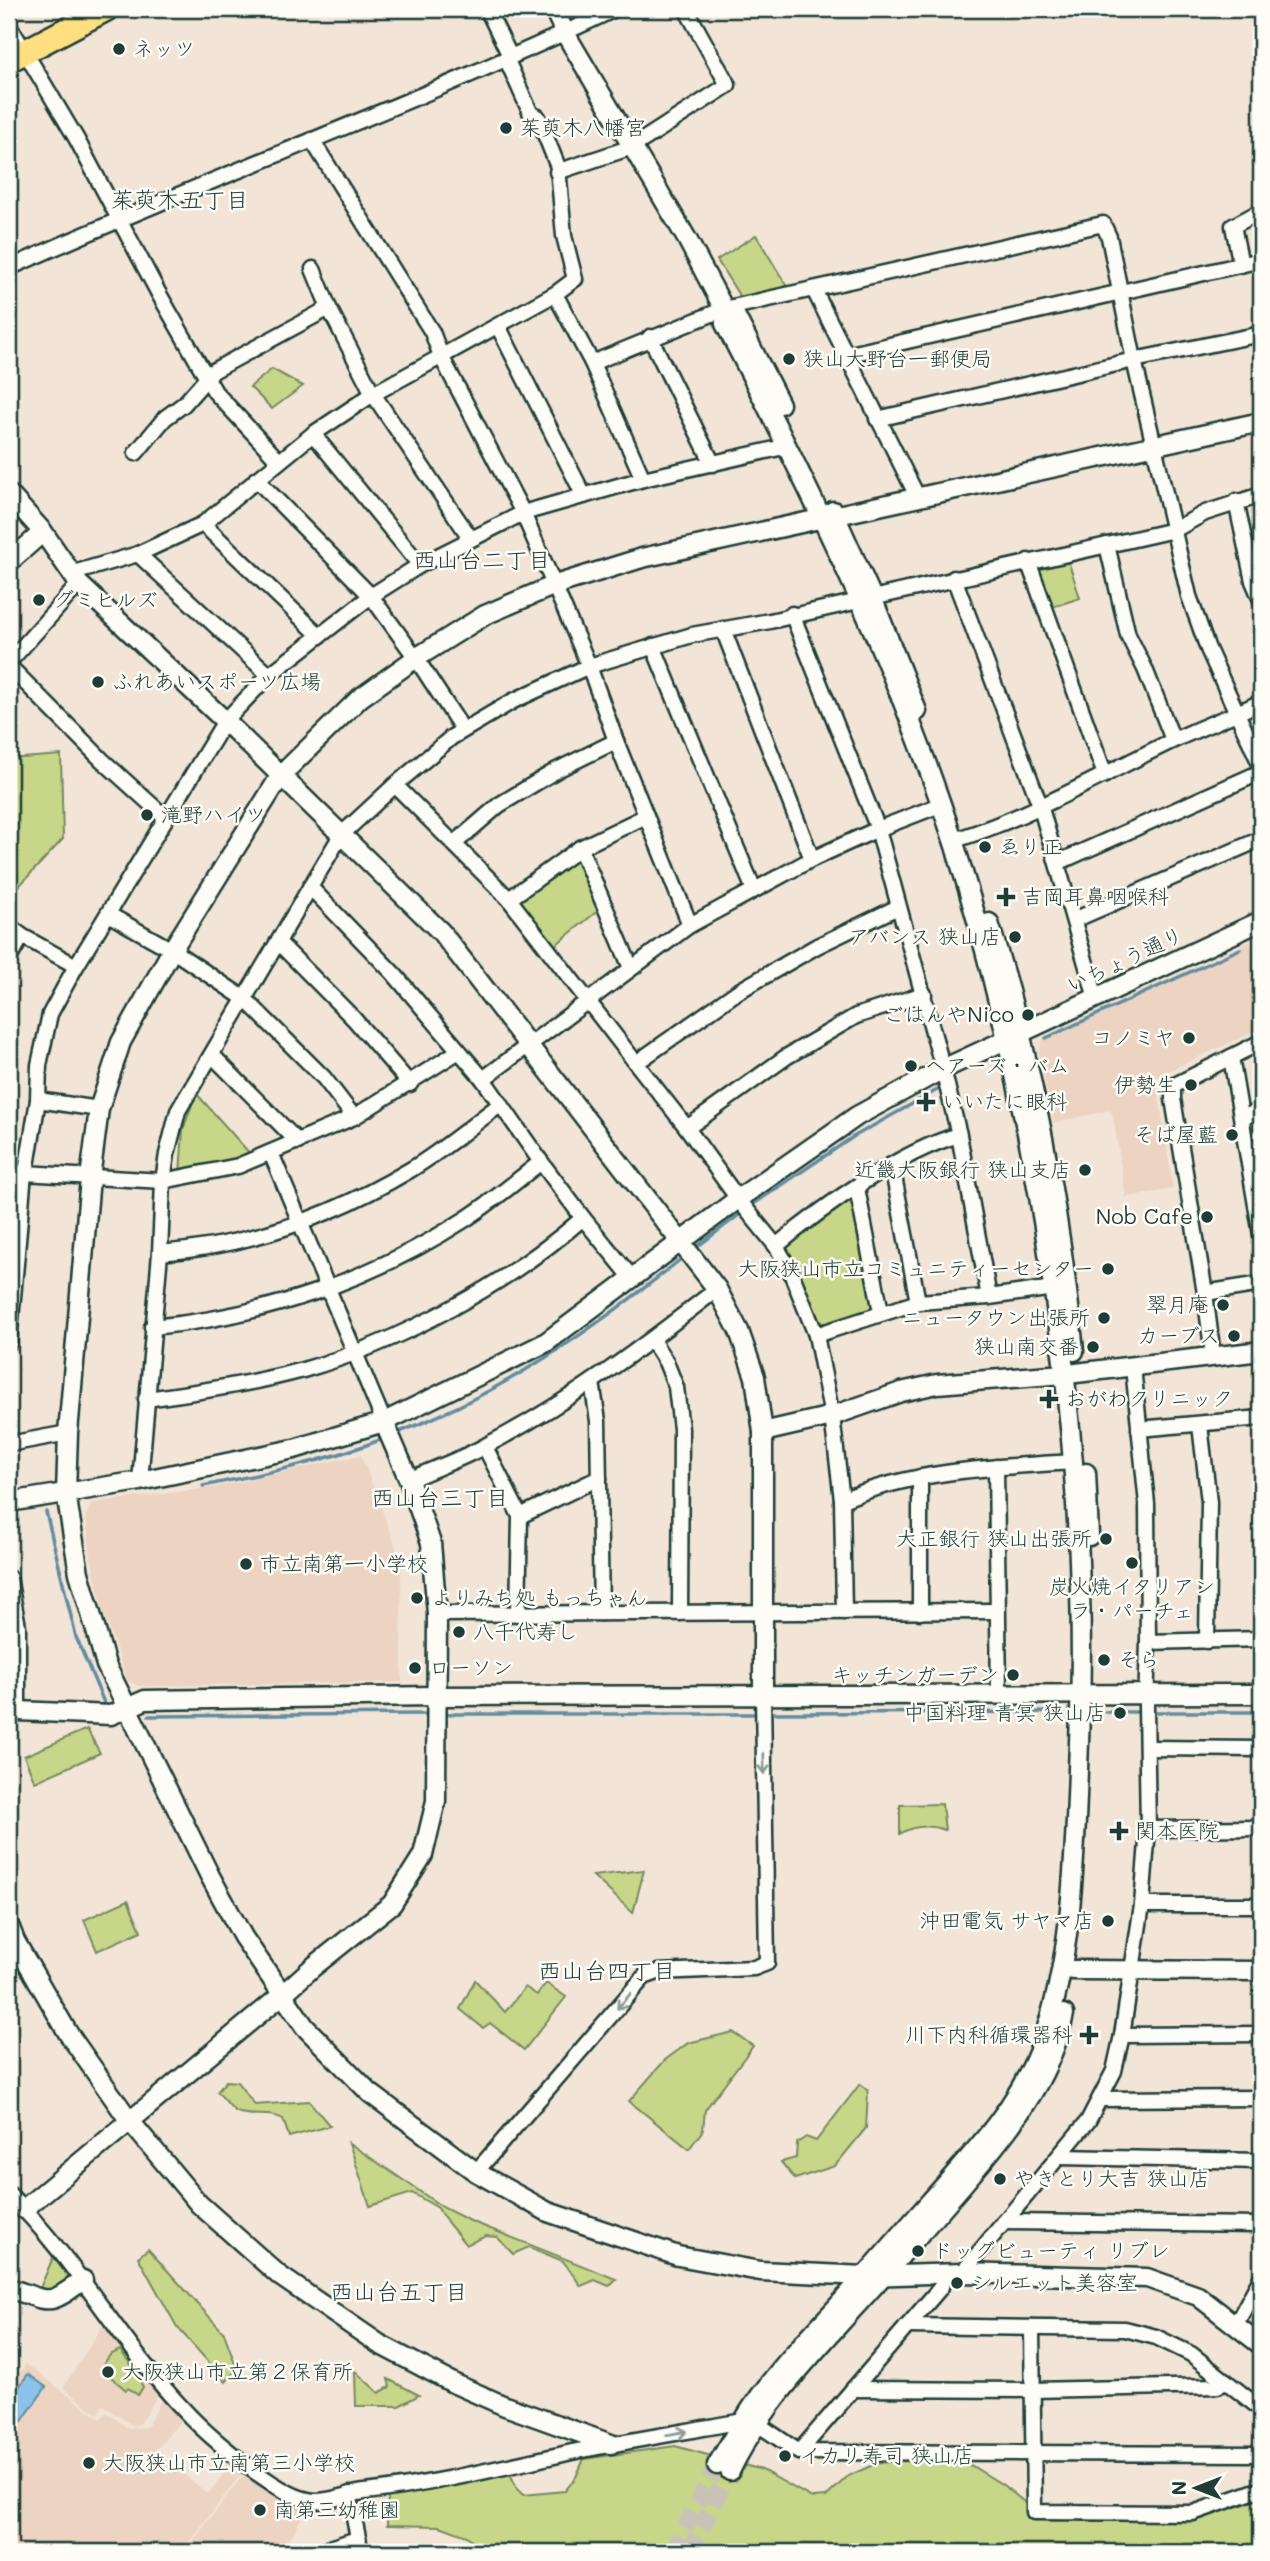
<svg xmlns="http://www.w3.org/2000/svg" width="1270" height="2561" font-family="Mali,'Klee One',sans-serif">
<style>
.built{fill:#ecd3c2}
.green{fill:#c8d689;stroke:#748a5e;stroke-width:2}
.water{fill:#8cc2ea;stroke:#608da1;stroke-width:2}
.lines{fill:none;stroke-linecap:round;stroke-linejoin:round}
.stream{stroke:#608da1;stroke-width:3.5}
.tertiary-tunnel{stroke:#c9c3b7;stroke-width:18;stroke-dasharray:18 9;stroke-linecap:butt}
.minor-casing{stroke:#1f3d34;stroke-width:19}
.tertiary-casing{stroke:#1f3d34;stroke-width:23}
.trunk-casing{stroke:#1f3d34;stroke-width:28}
.minor{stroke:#fdfcf7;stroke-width:14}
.tertiary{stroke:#fdfcf7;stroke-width:18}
.trunk{stroke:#ffdf80;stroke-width:23}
.oneway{stroke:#8e9c96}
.poi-dot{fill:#1f3d34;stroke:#fdfcf7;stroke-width:2.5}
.labels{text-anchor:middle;stroke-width:5;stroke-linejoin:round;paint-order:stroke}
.poi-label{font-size:21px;fill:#1f3d34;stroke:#fdfcf7;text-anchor:start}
.street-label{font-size:21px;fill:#1f3d34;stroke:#fdfcf7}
.neighbourhood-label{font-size:23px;fill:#1f3d34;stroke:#fdfcf7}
</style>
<rect width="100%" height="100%" fill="#f3e4d8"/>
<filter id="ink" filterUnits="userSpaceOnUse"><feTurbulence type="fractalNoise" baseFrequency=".0143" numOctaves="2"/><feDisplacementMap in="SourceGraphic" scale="14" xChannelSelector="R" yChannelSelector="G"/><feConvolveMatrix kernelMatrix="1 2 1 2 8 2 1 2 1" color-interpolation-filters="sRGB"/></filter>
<g filter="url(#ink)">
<!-- built -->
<g class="built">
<path d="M1249,942L1261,968V1028L1156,1077L1173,1189L1126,1197L1113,1115L1110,1110L1054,1123L1039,1053L1041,1043L1044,1038Z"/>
<path d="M361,1455L397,1550L401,1571L402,1682L138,1686L127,1680L103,1610L91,1557L86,1515L93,1503L216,1487Z"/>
<path d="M105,2322L117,2341L159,2392L140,2424L132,2425L103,2405L98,2414L63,2388Z"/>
<path d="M26,2364L101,2419L106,2412L129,2429L147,2427L163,2397L187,2413L155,2451L208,2494L237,2456L244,2470L184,2549L188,2552H18L9,2541V2390Z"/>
<path d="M245,2472L283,2503L303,2507L304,2513L291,2537L271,2552H193L188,2548Z"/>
</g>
<!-- green -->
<g class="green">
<path d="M756,235L788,288L740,297L717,260Z"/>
<path d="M272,369L303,386L272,409L250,387Z"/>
<path d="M1068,560L1080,598L1052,607L1037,568Z"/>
<path d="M61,755L63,839L9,897V759Z"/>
<path d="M574,856L580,859L600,909L553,947L515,899Z"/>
<path d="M196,1093L252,1156L180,1173L183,1130Z"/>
<path d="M856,1194L877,1308L830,1324L817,1322L805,1288L785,1251L786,1246Z"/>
<path d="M87,1729L100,1753L35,1782L24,1756Z"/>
<path d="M942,1804L945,1830C930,1825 914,1825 900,1834V1805Z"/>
<path d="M644,1870L633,1913L593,1876Z"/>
<path d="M128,1900L141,1931L97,1951L84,1920Z"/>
<path d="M475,1980L505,2012L525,1987L537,1995L546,1983L566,1997L524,2050L490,2023L483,2028L460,2009Z"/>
<path d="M733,2032L753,2046L705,2110L703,2130L689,2149L629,2101L665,2060L688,2043Z"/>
<path d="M226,2081L237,2082L255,2105L309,2101L330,2126L289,2137L283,2119C269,2111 252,2118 237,2112C230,2109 224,2097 217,2092Z"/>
<path d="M860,2084L868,2091L866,2128L835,2166L795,2179L781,2162L796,2158L797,2143L806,2137L816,2141Z"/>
<path d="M349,2143L444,2208L468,2220L616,2279L609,2286L595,2280L581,2286L563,2261L529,2247L513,2254L497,2237L486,2236L466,2245L443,2217L438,2208L412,2193L370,2206Z"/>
<path d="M148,2249L224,2333L237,2369L226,2382L177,2327L138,2257Z"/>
<path d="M54,2255L71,2277L54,2292L45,2294L40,2288Z"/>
<path d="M120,2350L132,2366L143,2387L138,2395L128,2388L126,2390L105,2372L103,2365L110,2355Z"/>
<path d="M355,2371L379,2393L390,2387L388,2379L419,2395L399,2406H356Z"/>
<path d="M675,2446L762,2470L812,2498L826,2497L848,2476L875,2464L938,2455L972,2466L1003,2485L1038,2513L1082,2521L1152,2518L1261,2495V2552H485L467,2536L440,2526L387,2525L388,2494L509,2471L517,2489L523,2495L565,2491L576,2477L584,2459Z"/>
<path d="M452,2542L465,2552H431L430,2548Z"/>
</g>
<!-- water -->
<path class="water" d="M28,2374L46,2387L22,2421L9,2412V2401Z"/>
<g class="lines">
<!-- stream -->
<g class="stream">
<path d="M1046,1038L1240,949"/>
<path d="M755,1203L853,1137L939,1089"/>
<path d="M698,1246L740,1214"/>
<path d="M397,1433C503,1393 594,1329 681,1259"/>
<path d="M203,1486C263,1474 323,1462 380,1440"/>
<path d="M46,1512L76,1637L105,1705"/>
<path d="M1105,1712H1144"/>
<path d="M1151,1712H1261"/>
<path d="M772,1713L1063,1712"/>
<path d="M444,1714H753"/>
<path d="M149,1716L426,1714"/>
</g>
<!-- tertiary-tunnel -->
<g class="tertiary-tunnel">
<path d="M673,2552L717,2465"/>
<path d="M689,2552L730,2471"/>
</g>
<defs>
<g id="minor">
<path d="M487,9L510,56"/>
<path d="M9,25L76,138L159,294L215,392L279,461"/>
<path d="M506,58L531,114L538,117L558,167L564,236L575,279L555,294"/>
<path d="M312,140L432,332L441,356L523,513L589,666L692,635L770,621L1174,530L1205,513L1261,495"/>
<path d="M557,172L632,147L728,85L686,9"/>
<path d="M1241,265L1233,226L1261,211"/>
<path d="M9,268C209,177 417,104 615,9"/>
<path d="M313,269L329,308L373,394L471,539"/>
<path d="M814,290L918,498"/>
<path d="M498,326L584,496"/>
<path d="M650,337L713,464"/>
<path d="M846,355L1261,260"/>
<path d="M592,363L643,479"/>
<path d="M877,419L1134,360L1261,334"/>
<path d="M313,434L420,565"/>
<path d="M136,453L165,418L184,404L213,371L329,308"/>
<path d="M256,479L371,596L416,658L463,730"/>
<path d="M1236,501L1253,581L1261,600"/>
<path d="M203,524L319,635"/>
<path d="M1107,545L1128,635L1145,669L1173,740"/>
<path d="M138,554L269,675"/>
<path d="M1028,561L1105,775"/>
<path d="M70,574L138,554L203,524L313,434L373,394L555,294L592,363L724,309L1103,224L1109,237L1134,360L1189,596L1208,649L1261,766"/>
<path d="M954,578L1040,805L1096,998"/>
<path d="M792,614L878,829L943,1069L959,1135L989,1297"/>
<path d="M723,629L812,859"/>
<path d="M653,646L754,890"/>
<path d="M9,662L79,584"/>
<path d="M9,666L102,760L166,818"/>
<path d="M395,785L509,899L636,1063"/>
<path d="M961,838C1035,814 1103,774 1172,741C1201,727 1232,716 1261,702"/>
<path d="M455,843L499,805L557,770L616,741"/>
<path d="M580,848L631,968"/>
<path d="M1057,863L1261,772"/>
<path d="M509,899L580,848L646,816"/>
<path d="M898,907L817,946L737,992L636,1063L687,1128L786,1057L856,1016L924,994"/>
<path d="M108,914L172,950L245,999L324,1078L354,1117"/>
<path d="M1074,920L1261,839"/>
<path d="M9,926L22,936L76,966"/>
<path d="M278,942L354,1019L410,1084"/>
<path d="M9,959L22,936"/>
<path d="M212,1055L298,1142"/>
<path d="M1231,1057L1261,1235"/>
<path d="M483,1079L690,925L812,859L878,829L940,805"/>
<path d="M38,1100L99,1109"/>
<path d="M1242,1118L1261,1110"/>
<path d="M687,1128L738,1199L776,1246L790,1270L816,1335L918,1302L989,1297L1054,1288"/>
<path d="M271,1153L384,1422"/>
<path d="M892,1166L918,1302"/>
<path d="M9,1177L24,1173L27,1166L38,1100L39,1065L50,1014L76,966L225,721L269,675L371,596L420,565L523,513L643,479L788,446"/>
<path d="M857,1188L881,1312"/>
<path d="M583,1218L632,1278"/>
<path d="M776,1246C823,1207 901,1151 959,1135"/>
<path d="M160,1253C249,1246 333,1216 410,1170C442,1151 471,1126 501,1104"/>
<path d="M1205,1293L1261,1284"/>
<path d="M152,1327C263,1317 371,1280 464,1220C491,1203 516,1181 541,1162L483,1079L394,974L310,887"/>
<path d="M816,1335L832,1416L842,1500"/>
<path d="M652,1340L666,1362L676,1387L681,1429L680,1613"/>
<path d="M9,1343L24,1173L163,1181L238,1166L354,1117L459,1051"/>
<path d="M1213,1356L1205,1293L1173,1099V1086L1261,1042"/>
<path d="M592,1382L598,1421L601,1613"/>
<path d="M146,1399C199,1392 252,1384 303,1370C399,1343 509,1283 583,1218L541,1162"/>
<path d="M1200,1425L1209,1502L1207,1641"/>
<path d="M1139,1429L1261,1418"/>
<path d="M9,1444L68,1433"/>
<path d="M485,1447L520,1516L518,1614"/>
<path d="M996,1467L999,1694"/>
<path d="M920,1477V1612"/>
<path d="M409,1480C435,1468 462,1459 487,1445C570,1402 644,1346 717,1289"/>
<path d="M140,1481L160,1253L163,1181L167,1154L178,1111L341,835L395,785L452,737L513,701L589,666L616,741L690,925"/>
<path d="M520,1516L599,1478"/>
<path d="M9,1578L18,1626V1711"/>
<path d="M844,1612L842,1500C915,1470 995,1467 1074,1462"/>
<path d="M437,1614L997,1611"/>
<path d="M1148,1642L1261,1639"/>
<path d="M1147,1748L1261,1749"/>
<path d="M1148,1829L1261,1828"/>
<path d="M1142,1905H1261"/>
<path d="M1122,2035L1261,2034"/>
<path d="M1100,2099L1261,2098"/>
<path d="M1059,2157L1261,2161"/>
<path d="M476,2172L644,1977L658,1972L754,1968L767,1963L763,1696"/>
<path d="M9,2194C76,2260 120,2343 185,2411C207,2435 277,2495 308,2500C326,2504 346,2494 365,2492C436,2484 507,2466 577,2451C632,2440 688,2431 743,2421"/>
<path d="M1004,2222L1261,2225"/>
<path d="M962,2273L1088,2121L1114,2071L1122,2035L1142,1905L1148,1829L1146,1707L1148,1642L1147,1504L1133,1367"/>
<path d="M1236,2324L1261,2278"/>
<path d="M907,2326L1125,2329L1156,2337L1191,2354L1261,2409"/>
<path d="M1032,2328L1034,2512L1193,2513L1261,2489"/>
<path d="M853,2389L1033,2390L1218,2386L1226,2381"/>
<path d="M756,2423L799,2452L1261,2454"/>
<path d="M799,2452L941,2287L944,2274"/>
<path d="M349,2494L361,2552"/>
<path d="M317,2552L357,2539"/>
</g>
<g id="tertiary">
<path d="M554,9L565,33L687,239L724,309L725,324C812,493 897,665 955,846C991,961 1018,1079 1039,1197C1070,1377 1087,1560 1079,1743C1075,1842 1075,1960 1038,2053C1014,2112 970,2156 929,2203C898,2238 868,2273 836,2308C810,2336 783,2364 760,2396C744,2418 731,2442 717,2465"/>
<path d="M724,309L735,315L780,404"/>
<path d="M1261,422L642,558L555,585L485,615L416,658L360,698L281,775L172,950L121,1042L99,1109L90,1178L68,1433L66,1493L79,1573L106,1665L210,1876L243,1937L305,2027L370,2093L476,2172L548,2212L678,2256L760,2271L865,2276L962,2273L1147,2278L1198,2296L1261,2345"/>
<path d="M9,494L43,532L79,584L225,721L441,932L717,1289L739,1331L755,1377L763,1432V1696"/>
<path d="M833,511L872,597L917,711"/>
<path d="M9,562L43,532"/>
<path d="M989,923C1033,1061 1059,1207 1074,1351"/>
<path d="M763,1432L832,1416L901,1392L937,1384L1076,1373L1261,1351"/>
<path d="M1086,1473L1089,1536"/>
<path d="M9,1502L140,1481L294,1449L384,1422L545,1343L738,1199L857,1116L943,1069L1261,921"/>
<path d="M9,1707L18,1711L111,1715L145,1700L437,1696L1261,1694"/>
<path d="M9,1925L15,1941L68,2033L129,2120L199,2204L280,2276L379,2344L455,2384L505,2406L611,2444"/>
<path d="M1073,1970L1261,1971"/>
<path d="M24,2209L283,1994L313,1967L392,1904L423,1855L436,1801L437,1614L431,1543L409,1480L384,1422"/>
<path d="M9,2288C51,2302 47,2307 83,2280"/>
<path d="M730,2471C760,2409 806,2361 852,2310C888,2271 923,2230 958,2190C1003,2137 1050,2084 1064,2014"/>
</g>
<path id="trunk" d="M9,60L106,9"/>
</defs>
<!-- minor casing -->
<use href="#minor" class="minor-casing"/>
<!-- tertiary casing -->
<use href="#tertiary" class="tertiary-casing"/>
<!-- trunk casing -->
<use href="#trunk" class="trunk-casing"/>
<!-- minor -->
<use href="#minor" class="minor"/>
<!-- tertiary -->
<use href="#tertiary" class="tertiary"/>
<!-- trunk -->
<use href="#trunk" class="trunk"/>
</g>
<!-- one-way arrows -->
<defs><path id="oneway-shaft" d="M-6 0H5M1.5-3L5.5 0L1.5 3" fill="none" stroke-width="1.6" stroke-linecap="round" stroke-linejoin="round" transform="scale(1.75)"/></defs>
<g class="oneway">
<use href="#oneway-shaft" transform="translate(764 1764) rotate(89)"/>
<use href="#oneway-shaft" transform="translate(624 2001) rotate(131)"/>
<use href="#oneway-shaft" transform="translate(677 2433) rotate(-10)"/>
</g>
</g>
<!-- markers -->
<g class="poi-dot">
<circle cx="119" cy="49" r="7"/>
<circle cx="506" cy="128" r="7"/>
<circle cx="789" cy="359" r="7"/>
<circle cx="39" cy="600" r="7"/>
<circle cx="98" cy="682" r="7"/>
<circle cx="147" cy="815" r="7"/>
<circle cx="985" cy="847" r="7"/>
<path d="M1002.5 886.5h7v7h7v7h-7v7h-7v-7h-7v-7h7z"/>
<circle cx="1015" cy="937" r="7"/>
<circle cx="1028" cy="1015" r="7"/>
<circle cx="1189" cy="1038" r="7"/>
<circle cx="911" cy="1066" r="7"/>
<circle cx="1191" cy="1085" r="7"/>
<path d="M922.5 1091.5h7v7h7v7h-7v7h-7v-7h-7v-7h7z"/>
<circle cx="1232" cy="1135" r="7"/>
<circle cx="1085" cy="1170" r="7"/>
<circle cx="1207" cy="1217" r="7"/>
<circle cx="1108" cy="1269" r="7"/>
<circle cx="1223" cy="1305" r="7"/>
<circle cx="1104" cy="1318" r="7"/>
<circle cx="1234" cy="1336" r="7"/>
<circle cx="1093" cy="1347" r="7"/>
<path d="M1045.5 1388.5h7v7h7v7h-7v7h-7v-7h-7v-7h7z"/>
<circle cx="1106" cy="1539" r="7"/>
<circle cx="1132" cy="1563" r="7"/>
<circle cx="246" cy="1564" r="7"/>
<circle cx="417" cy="1598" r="7"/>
<circle cx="459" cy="1632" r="7"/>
<circle cx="1104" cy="1660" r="7"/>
<circle cx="415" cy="1668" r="7"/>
<circle cx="1013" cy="1675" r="7"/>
<circle cx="1120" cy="1713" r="7"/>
<path d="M1115.5 1820.5h7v7h7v7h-7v7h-7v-7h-7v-7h7z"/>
<circle cx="1108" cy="1921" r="7"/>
<path d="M1085.5 2024.5h7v7h7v7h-7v7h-7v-7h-7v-7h7z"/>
<circle cx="1000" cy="2179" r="7"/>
<circle cx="918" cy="2251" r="7"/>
<circle cx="957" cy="2283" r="7"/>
<circle cx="108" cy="2372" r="7"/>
<circle cx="785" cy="2456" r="7"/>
<circle cx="89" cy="2463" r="7"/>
<circle cx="260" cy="2510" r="7"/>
</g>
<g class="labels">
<!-- poi labels -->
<g class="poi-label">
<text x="133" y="56">ネッツ</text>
<text x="520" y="135">茱萸木八幡宮</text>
<text x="803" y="366">狭山大野台一郵便局</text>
<text x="53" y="607">グミヒルズ</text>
<text x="112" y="689">ふれあいスポーツ広場</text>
<text x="161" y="822">滝野ハイツ</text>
<text x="999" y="854">ゑり正</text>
<text x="1022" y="904">吉岡耳鼻咽喉科</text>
<text x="1001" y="944" text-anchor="end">アバンス 狭山店</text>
<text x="1014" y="1022" text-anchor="end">ごはんやNico</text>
<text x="1175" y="1045" text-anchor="end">コノミヤ</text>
<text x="925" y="1073">ヘアーズ・バム</text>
<text x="1177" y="1092" text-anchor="end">伊勢生</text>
<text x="942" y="1109">いいたに眼科</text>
<text x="1218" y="1142" text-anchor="end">そば屋藍</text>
<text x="1071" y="1177" text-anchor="end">近畿大阪銀行 狭山支店</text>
<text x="1193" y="1224" text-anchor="end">Nob Cafe</text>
<text x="1094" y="1276" text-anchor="end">大阪狭山市立コミュニティーセンター</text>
<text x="1209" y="1312" text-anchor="end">翠月庵</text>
<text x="1090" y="1325" text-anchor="end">ニュータウン出張所</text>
<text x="1220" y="1343" text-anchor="end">カーブス</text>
<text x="1079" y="1354" text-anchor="end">狭山南交番</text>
<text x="1065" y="1406">おがわクリニック</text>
<text x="1092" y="1546" text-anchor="end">大正銀行 狭山出張所</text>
<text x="260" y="1571">市立南第一小学校</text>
<text x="1132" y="1594" text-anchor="middle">炭火焼イタリアン<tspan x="1132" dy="24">ラ・パーチェ</tspan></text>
<text x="431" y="1605">よりみち処 もっちゃん</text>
<text x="473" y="1639">八千代寿し</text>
<text x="1118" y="1667">そら</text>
<text x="429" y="1675">ローソン</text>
<text x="999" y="1682" text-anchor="end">キッチンガーデン</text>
<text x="1106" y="1720" text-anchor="end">中国料理 青冥 狭山店</text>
<text x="1135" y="1838">関本医院</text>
<text x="1094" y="1928" text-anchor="end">沖田電気 サヤマ店</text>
<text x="1073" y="2042" text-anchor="end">川下内科循環器科</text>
<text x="1014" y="2186">やきとり大吉 狭山店</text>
<text x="932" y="2258">ドッグビューティ リブレ</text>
<text x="971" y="2290">シルエット美容室</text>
<text x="122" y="2379">大阪狭山市立第２保育所</text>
<text x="799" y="2463">イカリ寿司 狭山店</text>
<text x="103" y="2470">大阪狭山市立南第三小学校</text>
<text x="274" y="2517">南第三幼稚園</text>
</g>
<!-- street labels -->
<g class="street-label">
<text transform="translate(1125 960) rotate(-25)" y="7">いちょう通り</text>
</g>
<!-- neighbourhood labels -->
<g class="neighbourhood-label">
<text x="180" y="208">茱萸木五丁目</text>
<text x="482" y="568">西山台二丁目</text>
<text x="440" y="1506">西山台三丁目</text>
<text x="607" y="1979">西山台四丁目</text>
<text x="399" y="2300">西山台五丁目</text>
</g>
</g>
<!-- margin -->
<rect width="1270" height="2561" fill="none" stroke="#fdfcf7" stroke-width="35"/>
<rect x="18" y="18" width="1235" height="2526" fill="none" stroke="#1f3d34" stroke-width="2.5" filter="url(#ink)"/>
<!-- north arrow -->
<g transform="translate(1196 2488) rotate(270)" stroke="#fdfcf7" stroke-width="5" paint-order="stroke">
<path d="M0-5L12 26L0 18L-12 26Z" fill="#1f3d34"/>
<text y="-10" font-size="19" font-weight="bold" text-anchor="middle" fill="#1f3d34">N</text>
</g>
</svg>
